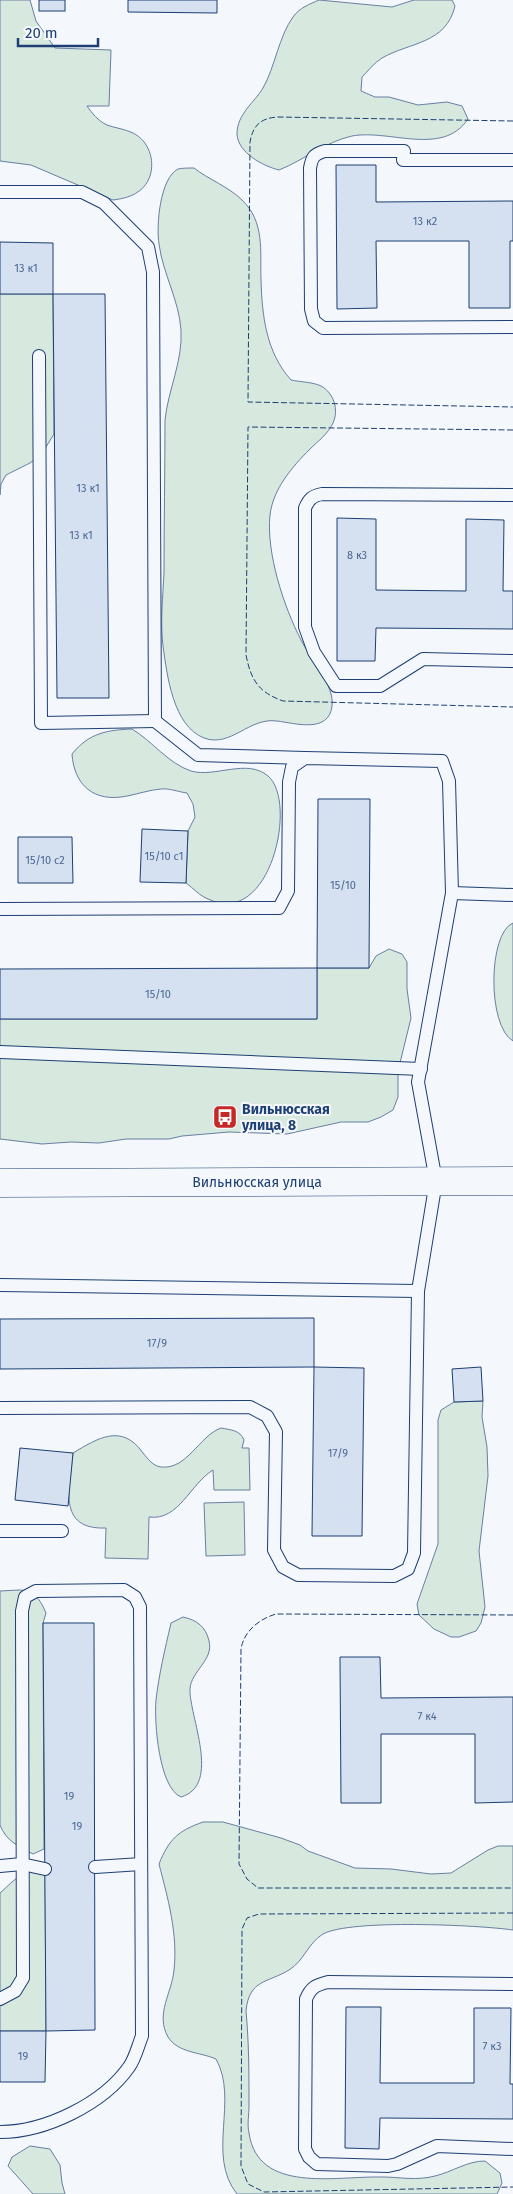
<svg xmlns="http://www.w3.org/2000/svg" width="513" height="2194" font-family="'Fira Sans',sans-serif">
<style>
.green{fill:#d7e8df;stroke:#687fa3}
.building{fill:#d5e0f0;stroke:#1d3f73}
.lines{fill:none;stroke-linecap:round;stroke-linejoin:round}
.service-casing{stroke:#1d3f73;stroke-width:14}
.tertiary-casing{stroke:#1d3f73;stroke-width:29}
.service{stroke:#f4f7fb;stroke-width:12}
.tertiary{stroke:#f4f7fb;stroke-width:28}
.fence{stroke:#1d3f73;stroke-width:1;stroke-dasharray:6 2.5;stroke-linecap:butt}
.labels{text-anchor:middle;stroke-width:4;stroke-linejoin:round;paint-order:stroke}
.number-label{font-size:11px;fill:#4b6792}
.poi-label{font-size:14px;font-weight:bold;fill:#1d3f73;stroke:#f4f7fb;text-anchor:start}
.street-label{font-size:14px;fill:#1d3f73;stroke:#f4f7fb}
</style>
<rect width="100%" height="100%" fill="#f4f7fb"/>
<!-- green -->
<g class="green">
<path d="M0,0H30L36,21L55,48L111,50L109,106H87C92,113 98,121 107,125C115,128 125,129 133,133C149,141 155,160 150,176C144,193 129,198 113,200L31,165L0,161Z"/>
<path d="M319,0L392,7L414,0H452L455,6C446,44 410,42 382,58C374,63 368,71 362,77L361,91L375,97H389L418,105L447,102L462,106L468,119C443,157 389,129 352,136C325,142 304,160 279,170C263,166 238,153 237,134C237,114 254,103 263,88C275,67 279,36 293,17C299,8 310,4 319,0Z"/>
<path d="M194,168C208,179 229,187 242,200C265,222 260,251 261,279C262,316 266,352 291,380C300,382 313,382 321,386C334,393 339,410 333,423C328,434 318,441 310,449C292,467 273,489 270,515C266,553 284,607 301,640C310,658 335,686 332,706C329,734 294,723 277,721C249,717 231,748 204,738C173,726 167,675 163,646C160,622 163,596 164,572C164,522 165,471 165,420C168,390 183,361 181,330C179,300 163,274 159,244C156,226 160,178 178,169C182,168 189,168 194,168Z"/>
<path d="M0,294H53L54,434L41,455L30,463L6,475L1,484L0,495Z"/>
<path d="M132,729C152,741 169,764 191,771C215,778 247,758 268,776C298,801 271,929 208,899C200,896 193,888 186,883L188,831L195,817L193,804L187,793C179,792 169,788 161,789C149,790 138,794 127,796C94,803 74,785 72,754C89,733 107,730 132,729Z"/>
<path d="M513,923V1041C487,1026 488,933 513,923Z"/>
<path d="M389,949L402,954L407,962V989L411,1018L398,1071V1097L393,1110L381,1117L368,1122H341L287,1134L229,1132L182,1136L169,1139H126L99,1143L71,1142L42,1144L0,1139V1019H317V968H369L376,956Z"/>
<path d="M483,1401L482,1417L487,1447L488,1476L479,1551L485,1607L481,1623L476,1631L459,1637H451L434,1629L419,1615L417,1604L438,1544V1420L441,1410L454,1402Z"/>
<path d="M221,1428C231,1430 240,1430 244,1440L242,1448H249L250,1490H214L213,1470C190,1484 179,1521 149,1517L148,1559L105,1558L106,1528C56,1530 70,1486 73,1453C98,1438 122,1423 143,1453C148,1459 153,1466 161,1467C187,1470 199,1436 221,1428Z"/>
<path d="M244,1502L245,1555L206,1556L204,1503Z"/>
<path d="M19,1590C34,1590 40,1599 46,1613L43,1623L44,1849L33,1854C18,1846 6,1841 0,1825V1591Z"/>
<path d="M183,1617C197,1620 206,1627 209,1641C214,1660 191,1671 190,1689C189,1716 222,1785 181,1797C159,1788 154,1722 156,1700C159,1674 165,1649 171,1623Z"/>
<path d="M203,1822H223L281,1838L300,1845L308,1851L355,1868L391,1869L431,1874L451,1873L488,1850L498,1846H513V1930C479,1925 350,1919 323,1934C308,1943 304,1961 289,1970C268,1983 249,1979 246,2011C249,2043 249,2075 249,2106C249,2115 247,2124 249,2133C258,2194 335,2176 382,2177C400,2177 416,2181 435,2176C452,2172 467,2161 485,2161L500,2173L502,2183L497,2194H237C206,2155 239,2100 216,2059C200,2052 178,2053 168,2037C155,2014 172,1993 174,1970C178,1934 168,1899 159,1864C169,1839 178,1831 203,1822Z"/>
<path d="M45,1869L46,2031H0V1893C17,1878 20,1871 45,1869Z"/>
<path d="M30,2146L50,2149L60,2165L62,2183L65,2194H33L8,2166L12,2157Z"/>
</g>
<!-- building -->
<g class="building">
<rect x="39" y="0" width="26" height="11"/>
<path d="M128,0H217V13L128,12Z"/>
<path d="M336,165H376V202L513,201V241H510V308H469V241H376L377,308L337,309Z"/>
<path d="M0,242L53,243V294H0Z"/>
<path d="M53,294H105L109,698H57Z"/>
<path d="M337,518L376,519V590L466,591V519L504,520L503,591H513V629L376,628L375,661H337Z"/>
<path d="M318,799H370L369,968H317Z"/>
<path d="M142,829L188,831L186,883L140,882Z"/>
<path d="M18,837H72L73,883H18Z"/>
<path d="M317,968V1019H0V969Z"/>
<path d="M314,1318V1367L0,1369V1319Z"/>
<path d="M314,1367L364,1368L362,1536H312Z"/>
<path d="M481,1367L483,1401L454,1402L452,1369Z"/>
<path d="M20,1448L73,1453L68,1506L15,1500Z"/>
<path d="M43,1623H94L95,2030L46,2031Z"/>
<path d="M340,1657H380L381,1698L513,1697V1802L475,1803V1734H381V1803H341Z"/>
<path d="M346,2007H381L380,2083H474V2008H511L510,2084H513V2119L380,2118L379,2149L345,2148Z"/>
<path d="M0,2031H46L45,2082H0Z"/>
</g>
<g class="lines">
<defs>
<g id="service">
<path d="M513,160H403L404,151H325C314,154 312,157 310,168L311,309L314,321L323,328L513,327"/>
<path d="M0,192H82L104,203L148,247L153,272L155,721L198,755L305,758"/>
<path d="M39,356L41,723L155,721"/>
<path d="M513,495L322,494C312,496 309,499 305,508V627L314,652L336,686H380L423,659L513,661"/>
<path d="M452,893L513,895"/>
<path d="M0,909L279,908L288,891L289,782L292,767L305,758L442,761L449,781L452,893L418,1082L436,1181L418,1291L0,1285"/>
<path d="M0,1052L421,1069"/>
<path d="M0,1408L250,1407L267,1416L276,1432L274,1550L283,1567L298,1575L394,1576L408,1569L414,1553L418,1291"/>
<path d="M0,1531H62"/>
<path d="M0,1866L22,1864L45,1869"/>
<path d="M95,1867L141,1864"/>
<path d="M513,1984L328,1982C316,1985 311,1987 306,1999L305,2149L309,2157L317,2164L388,2166L397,2164L437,2146L513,2149"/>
<path d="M0,1999L15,1991L23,1978L22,1611L25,1597L36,1591L124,1590L135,1597L140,1607L142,2036C138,2046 135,2059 129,2067C103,2104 45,2132 0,2132"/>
</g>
<path id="tertiary" d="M0,1183L513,1181"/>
</defs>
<!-- service casing -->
<use href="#service" class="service-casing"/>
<!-- tertiary casing -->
<use href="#tertiary" class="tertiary-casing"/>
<!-- service -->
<use href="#service" class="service"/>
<!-- tertiary -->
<use href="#tertiary" class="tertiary"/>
<!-- fence -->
<g class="fence">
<path d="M513,121L278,117C261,118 253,125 250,142L248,402L513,407"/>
<path d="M513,430L248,427L246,655C251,680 258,692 283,701L513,707"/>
<path d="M513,1615L276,1614C259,1619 244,1631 241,1649L239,1864L247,1879L258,1888H513"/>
<path d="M513,1913L259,1914L247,1918L242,1929L241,2166L248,2184L264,2192L513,2187"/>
</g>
</g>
<!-- icons -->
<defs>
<symbol id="bus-square" viewBox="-11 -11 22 22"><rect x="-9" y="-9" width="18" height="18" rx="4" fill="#c62828" stroke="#f4f7fb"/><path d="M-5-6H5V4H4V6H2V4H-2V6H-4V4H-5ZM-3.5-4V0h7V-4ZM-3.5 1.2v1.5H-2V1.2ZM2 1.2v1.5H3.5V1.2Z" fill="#fff"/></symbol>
</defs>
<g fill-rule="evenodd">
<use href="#bus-square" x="211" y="1103" width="28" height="28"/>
</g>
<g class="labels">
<!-- number labels -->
<g class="number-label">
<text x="425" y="225">13 к2</text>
<text x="26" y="272">13 к1</text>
<text x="88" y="492">13 к1</text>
<text x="81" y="539">13 к1</text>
<text x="357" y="559">8 к3</text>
<text x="164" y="860">15/10 с1</text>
<text x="45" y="864">15/10 с2</text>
<text x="343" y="889">15/10</text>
<text x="158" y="998">15/10</text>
<text x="157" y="1347">17/9</text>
<text x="338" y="1457">17/9</text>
<text x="427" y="1720">7 к4</text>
<text x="69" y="1800">19</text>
<text x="77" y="1830">19</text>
<text x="492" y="2050">7 к3</text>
<text x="23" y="2060">19</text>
</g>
<!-- poi labels -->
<g class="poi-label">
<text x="242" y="1114">Вильнюсская<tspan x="242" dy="16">улица, 8</tspan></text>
</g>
<!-- street labels -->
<g class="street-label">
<text x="257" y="1187">Вильнюсская улица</text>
</g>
</g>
<!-- scale -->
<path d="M18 38v8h80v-8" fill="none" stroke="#1d3f73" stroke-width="2.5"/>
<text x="25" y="38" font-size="15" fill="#1d3f73" stroke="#f4f7fb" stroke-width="4" paint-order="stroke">20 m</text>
</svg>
